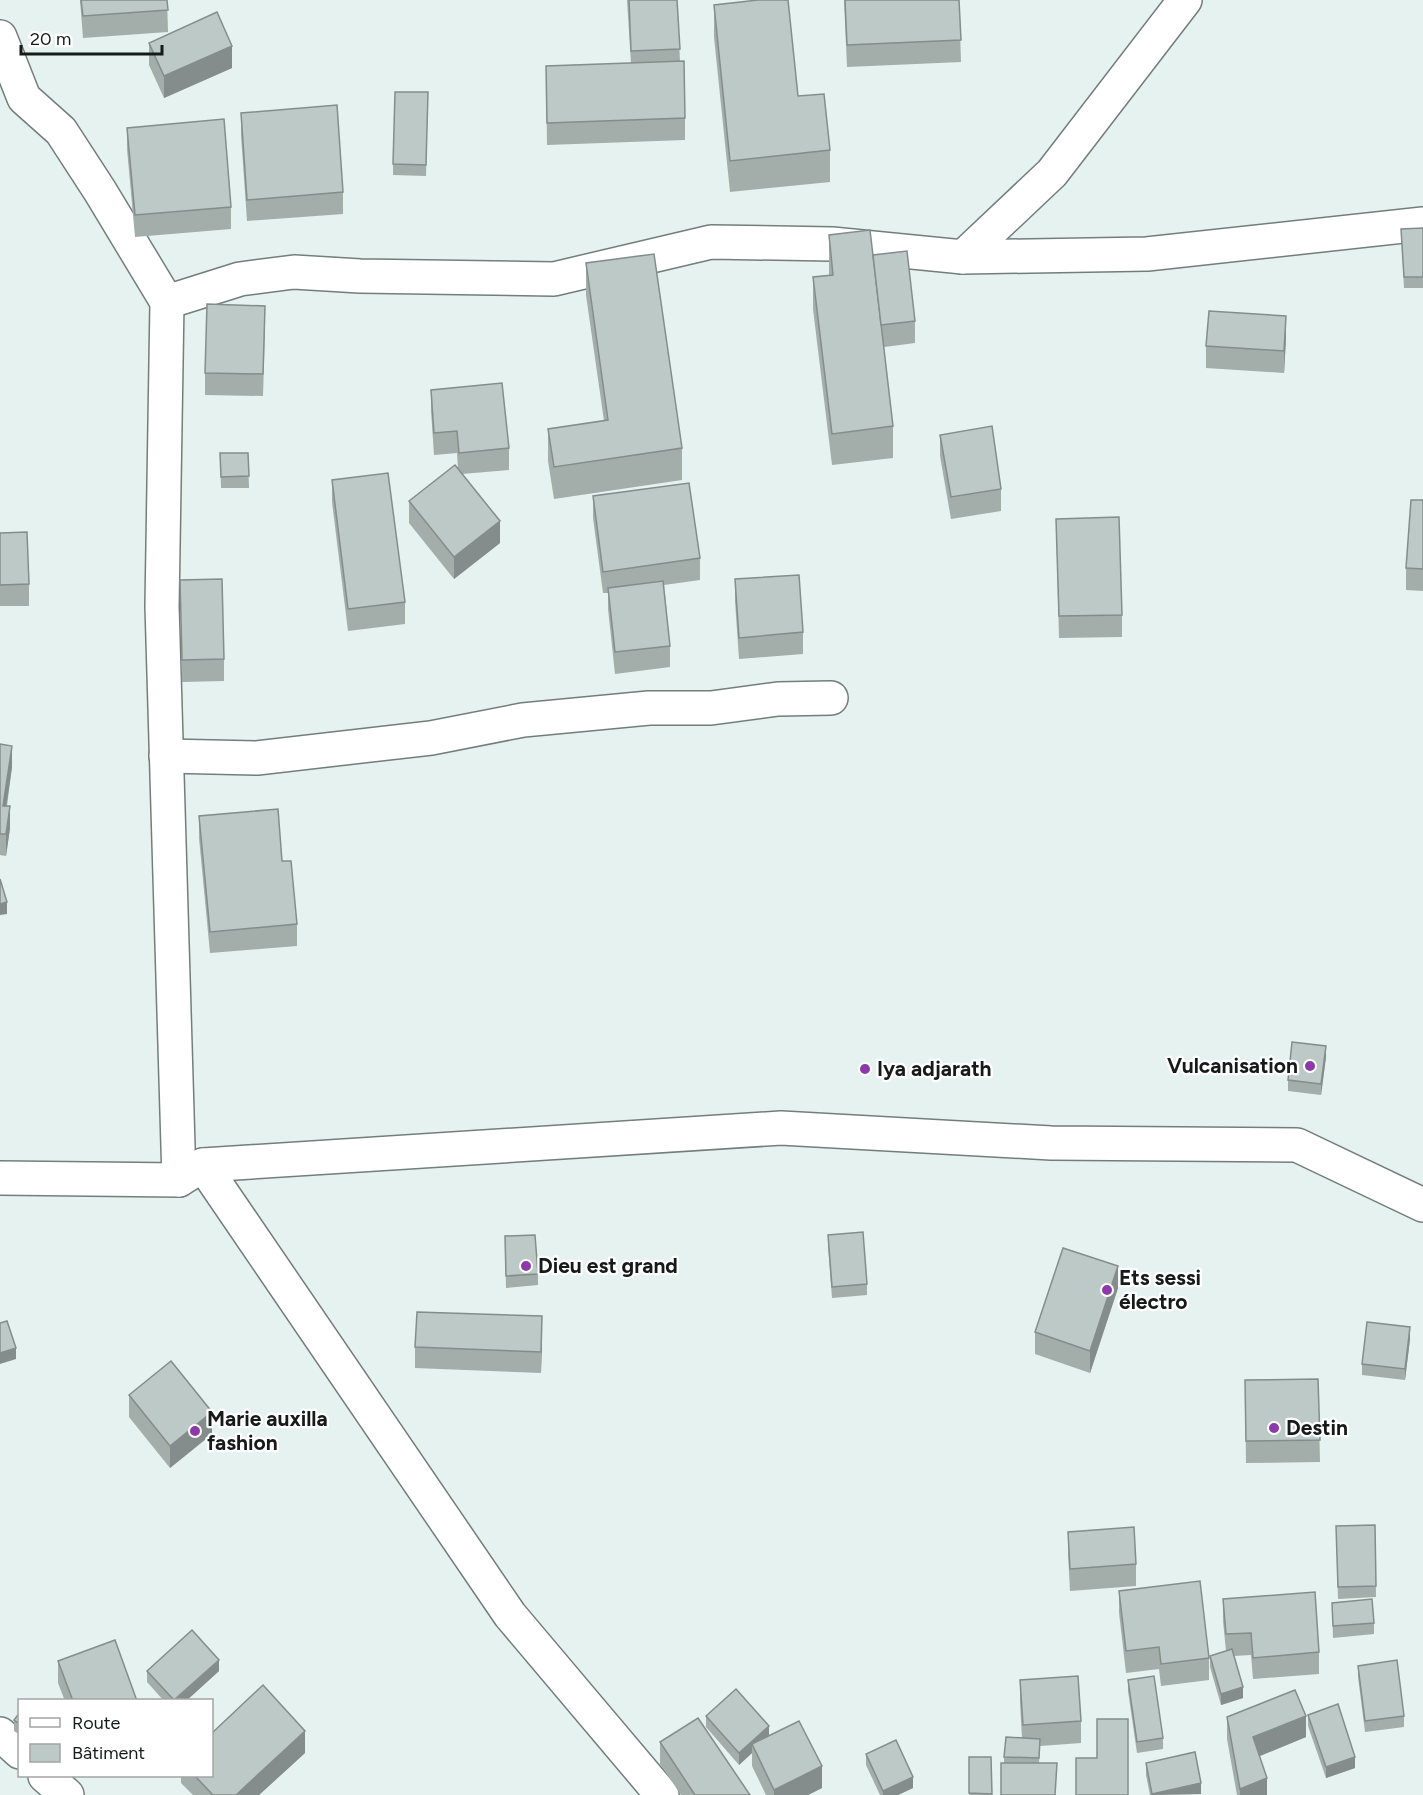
<svg xmlns="http://www.w3.org/2000/svg" width="1423" height="1795" font-family="Figtree,sans-serif">
<style>
.lines{fill:none;stroke-linecap:round;stroke-linejoin:round}
.minor-casing{stroke:#737e7a;stroke-width:36}
.minor{stroke:#fff;stroke-width:33}
.wall{fill:#a3adaa}
.shaded-wall{fill:#848d8b}
.building{fill:#bdc9c6;stroke:#848d8b;stroke-width:1.5}
.poi-dot{fill:#8c3aa9;stroke:#fff;stroke-width:2}
.labels{text-anchor:middle;stroke-width:4.5;stroke-linejoin:round;paint-order:stroke}
.poi-label{font-size:21px;font-weight:bold;fill:#161b19;stroke:#fff;text-anchor:start}
</style>
<rect width="100%" height="100%" fill="#e6f2ef"/>
<g class="lines">
<defs>
<g id="minor">
<path d="M0,37L24,98L61,131L100,191L167,302L162,606L179,1180"/>
<path d="M963,257L1052,173L1185,0"/>
<path d="M167,302L240,279L294,272L360,276L554,279L711,242L832,244L963,257L1147,254L1423,224"/>
<path d="M166,756L257,758L431,738L523,720L649,708H711L778,699L831,698"/>
<path d="M203,1165L510,1615L662,1795"/>
<path d="M0,1178L179,1180L203,1165L781,1128L1051,1143L1297,1145L1423,1205"/>
<path d="M0,1734L20,1752"/>
<path d="M45,1776L67,1795"/>
</g>
</defs>
<!-- minor casing -->
<use href="#minor" class="minor-casing"/>
<!-- minor -->
<use href="#minor" class="minor"/>
</g>
<!-- wall -->
<g class="wall">
<path d="M80,0H167L168,32L83,38Z"/>
<path d="M627,0H677L680,61L685,118V140L547,145L546,66L631,63Z"/>
<path d="M844,0H959L961,62L847,67Z"/>
<path d="M714,5L798,96L830,150V182L730,192L714,37Z"/>
<path d="M149,43L232,68L164,98L149,65Z"/>
<path d="M428,92L426,176L393,175V164Z"/>
<path d="M241,113L343,192V214L247,221L241,135Z"/>
<path d="M127,128L231,207V229L135,237L127,149Z"/>
<path d="M1423,228V288H1404L1401,229Z"/>
<path d="M829,235L873,255L915,321V343L884,347L893,426V458L832,465L813,309V277L829,276Z"/>
<path d="M586,263L682,448V480L554,499L548,461V429L604,421L586,295Z"/>
<path d="M265,328L263,396L205,395V373Z"/>
<path d="M1286,338L1284,373L1206,368V346Z"/>
<path d="M431,390L509,448V470L462,474L500,543L454,579L409,523V501L458,469L457,453L434,455L431,411Z"/>
<path d="M940,435L1001,489V511L951,519L940,456Z"/>
<path d="M220,453H248L249,488H221Z"/>
<path d="M332,480L405,602V624L348,631L332,502Z"/>
<path d="M593,496L700,558V580L664,585L670,646V667L615,674L608,609V593H603L593,518Z"/>
<path d="M1423,500V591L1406,590V568Z"/>
<path d="M1056,519L1122,615V637L1059,638Z"/>
<path d="M0,533L29,584V606H0Z"/>
<path d="M735,579L803,632V654L739,659L735,601Z"/>
<path d="M180,580L224,659V681L182,682Z"/>
<path d="M0,744L12,767L7,806L10,828L6,856L0,855Z"/>
<path d="M199,816L282,861L297,924V946L210,953L199,838Z"/>
<path d="M1326,1057L1321,1095L1288,1091V1080Z"/>
<path d="M828,1235L867,1284V1295L832,1298L828,1246Z"/>
<path d="M505,1236L538,1274V1285L506,1288Z"/>
<path d="M1118,1288L1090,1373L1035,1354V1332Z"/>
<path d="M542,1338L541,1373L415,1368V1347Z"/>
<path d="M1410,1339L1405,1380L1362,1375V1364Z"/>
<path d="M1318,1379L1320,1462L1246,1463L1245,1380Z"/>
<path d="M129,1395L212,1434L170,1468L129,1417Z"/>
<path d="M1375,1525L1376,1597L1338,1599L1336,1526Z"/>
<path d="M1068,1532L1136,1564V1586L1070,1591L1068,1553Z"/>
<path d="M1119,1591L1209,1658V1680L1161,1686L1159,1669L1126,1673L1119,1613Z"/>
<path d="M1223,1599L1319,1652V1674L1253,1679L1251,1655L1234,1656L1243,1698L1221,1705L1210,1667V1656L1226,1651L1223,1621Z"/>
<path d="M1332,1603L1374,1623V1634L1333,1638Z"/>
<path d="M58,1661L137,1701H65L58,1683Z"/>
<path d="M1358,1666L1404,1716V1727L1365,1732L1358,1677Z"/>
<path d="M147,1671H219L186,1701H164L147,1682Z"/>
<path d="M1020,1680L1081,1721V1743L1040,1746L1039,1763H1004V1757L1022,1738L1020,1702Z"/>
<path d="M1128,1680L1163,1738V1749L1137,1753L1128,1691Z"/>
<path d="M20,1712V1735L14,1731V1720Z"/>
<path d="M1308,1715L1355,1768L1326,1778L1308,1726Z"/>
<path d="M706,1716L769,1736L822,1788L808,1795H766L752,1766V1753L739,1765L706,1727Z"/>
<path d="M1227,1717L1306,1737L1259,1756L1267,1795H1237L1227,1739Z"/>
<path d="M660,1742L750,1795H681L660,1764Z"/>
<path d="M305,1753L259,1795H193L181,1783V1776H212Z"/>
<path d="M866,1754L913,1788L898,1795H880L866,1765Z"/>
<path d="M969,1757H991L992,1795H969Z"/>
<path d="M1146,1763L1201,1794L1150,1795L1146,1775Z"/>
</g>
<!-- shaded-wall -->
<g class="shaded-wall">
<path d="M232,46V68L164,98V76Z"/>
<path d="M1286,316V338L1284,373V351Z"/>
<path d="M500,521V543L454,579V557Z"/>
<path d="M12,746V767L3,828V806Z"/>
<path d="M10,806V828L6,856V834Z"/>
<path d="M7,902V914L0,915V904Z"/>
<path d="M1326,1046V1057L1321,1095V1084Z"/>
<path d="M1118,1266V1288L1090,1373V1351Z"/>
<path d="M542,1316V1338L541,1373V1352Z"/>
<path d="M1410,1327V1339L1405,1380V1369Z"/>
<path d="M16,1348V1359L0,1364V1353Z"/>
<path d="M212,1412V1434L170,1468V1446Z"/>
<path d="M219,1660V1671L186,1701H174Z"/>
<path d="M1243,1687V1698L1221,1705V1694Z"/>
<path d="M1306,1716V1737L1253,1759V1737Z"/>
<path d="M769,1726V1738L752,1744V1753L739,1765V1753Z"/>
<path d="M305,1731V1753L259,1795H236Z"/>
<path d="M1355,1757V1768L1326,1778V1767Z"/>
<path d="M822,1766V1788L808,1795H774V1790Z"/>
<path d="M913,1777V1788L898,1795H883V1791Z"/>
<path d="M1267,1778V1795H1240V1789Z"/>
<path d="M1201,1783V1794L1152,1795V1794Z"/>
</g>
<!-- building -->
<g class="building">
<path d="M81,0H167L168,10L83,16Z"/>
<path d="M629,0H677L680,49L631,51Z"/>
<path d="M758,0H788L798,96L824,94L830,150L730,161L714,5Z"/>
<path d="M845,0H959L961,40L847,45Z"/>
<path d="M217,12L232,46L164,76L149,43Z"/>
<path d="M684,61L685,118L547,123L546,66Z"/>
<path d="M395,92H428L426,165L393,164Z"/>
<path d="M337,105L343,192L247,200L241,113Z"/>
<path d="M224,119L231,207L135,215L127,128Z"/>
<path d="M1423,228V277H1404L1401,229Z"/>
<path d="M870,230L893,426L832,434L813,277L833,275L829,235Z"/>
<path d="M907,251L915,321L881,325L873,255Z"/>
<path d="M654,254L682,448L554,467L548,429L608,420L586,263Z"/>
<path d="M207,304L265,306L263,374L205,373Z"/>
<path d="M1209,311L1286,316L1284,351L1206,346Z"/>
<path d="M502,383L509,448L459,453L457,431L434,433L431,390Z"/>
<path d="M992,426L1001,489L951,497L940,435Z"/>
<path d="M220,453H248L249,476L221,477Z"/>
<path d="M455,465L500,521L454,557L409,501Z"/>
<path d="M388,473L405,602L348,609L332,480Z"/>
<path d="M689,483L700,558L603,572L593,496Z"/>
<path d="M1411,500H1423V569L1406,568Z"/>
<path d="M1119,517L1122,615L1059,616L1056,519Z"/>
<path d="M27,532L29,584L0,585V533Z"/>
<path d="M799,575L803,632L739,638L735,579Z"/>
<path d="M222,579L224,659L182,660L180,580Z"/>
<path d="M663,581L670,646L615,652L608,588Z"/>
<path d="M0,744L12,746L3,806H10L6,834H0Z"/>
<path d="M278,809L282,861H291L297,924L210,932L199,816Z"/>
<path d="M0,879L7,902L0,904Z"/>
<path d="M1292,1042L1326,1046L1321,1084L1288,1080Z"/>
<path d="M863,1232L867,1284L832,1287L828,1235Z"/>
<path d="M535,1235L538,1274L506,1276L505,1236Z"/>
<path d="M1063,1248L1118,1266L1090,1351L1035,1332Z"/>
<path d="M417,1312L542,1316L541,1352L415,1347Z"/>
<path d="M7,1321L16,1348L0,1353V1323Z"/>
<path d="M1367,1322L1410,1327L1405,1369L1362,1364Z"/>
<path d="M171,1361L212,1412L170,1446L129,1395Z"/>
<path d="M1318,1379L1320,1440L1246,1441L1245,1380Z"/>
<path d="M1375,1525L1376,1586L1338,1587L1336,1526Z"/>
<path d="M1134,1527L1136,1564L1070,1569L1068,1532Z"/>
<path d="M1200,1581L1209,1658L1161,1664L1159,1647L1126,1651L1119,1591Z"/>
<path d="M1315,1592L1319,1652L1253,1658L1251,1633L1226,1634L1223,1599Z"/>
<path d="M1372,1599L1374,1623L1333,1626L1332,1603Z"/>
<path d="M192,1630L219,1660L174,1700L147,1671Z"/>
<path d="M115,1640L137,1701H73L58,1661Z"/>
<path d="M1232,1649L1243,1687L1221,1694L1210,1656Z"/>
<path d="M1397,1660L1404,1716L1365,1721L1358,1666Z"/>
<path d="M1078,1676L1081,1721L1023,1725L1020,1680Z"/>
<path d="M1154,1676L1163,1738L1137,1742L1128,1680Z"/>
<path d="M263,1685L305,1731L236,1795H213L195,1776H212V1733Z"/>
<path d="M736,1689L769,1726L739,1753L706,1716Z"/>
<path d="M1295,1690L1306,1716L1253,1737L1267,1778L1240,1789L1227,1717Z"/>
<path d="M1338,1704L1355,1757L1326,1767L1308,1715Z"/>
<path d="M20,1712V1724L14,1720Z"/>
<path d="M698,1718L750,1795H695L660,1742Z"/>
<path d="M1097,1719H1128V1795H1076V1758H1097Z"/>
<path d="M799,1721L822,1766L774,1790L752,1744Z"/>
<path d="M1006,1737L1040,1739L1039,1758L1004,1757Z"/>
<path d="M896,1740L913,1777L883,1791L866,1754Z"/>
<path d="M1195,1752L1201,1783L1152,1794L1146,1763Z"/>
<path d="M969,1757H991L992,1794L969,1793Z"/>
<path d="M1001,1763H1057L1055,1795H1001Z"/>
</g>
<!-- markers -->
<g class="poi-dot">
<circle cx="1310" cy="1066" r="6"/>
<circle cx="865" cy="1069" r="6"/>
<circle cx="526" cy="1266" r="6"/>
<circle cx="1107" cy="1290" r="6"/>
<circle cx="1274" cy="1428" r="6"/>
<circle cx="195" cy="1431" r="6"/>
</g>
<g class="labels">
<!-- poi labels -->
<g class="poi-label">
<text x="1298" y="1073" text-anchor="end">Vulcanisation</text>
<text x="877" y="1076">Iya adjarath</text>
<text x="538" y="1273">Dieu est grand</text>
<text x="1119" y="1285">Ets sessi<tspan x="1119" dy="24">électro</tspan></text>
<text x="207" y="1426">Marie auxilla<tspan x="207" dy="24">fashion</tspan></text>
<text x="1286" y="1435">Destin</text>
</g>
</g>
<!-- legend -->
<rect x="18" y="1699" width="195" height="78" fill="#ffffff" stroke="#a2a4a3" stroke-width="1.5"/>
<rect x="30" y="1718" width="30" height="9" fill="#ffffff" stroke="#a2a4a3" stroke-width="1.5"/>
<text x="72" y="1729" font-size="18" fill="#161b19">Route</text>
<rect x="30" y="1744" width="30" height="18" fill="#bdc9c6" stroke="#a2a4a3" stroke-width="1.5"/>
<text x="72" y="1759" font-size="18" fill="#161b19">Bâtiment</text>
<!-- scale -->
<path d="M21 45v9h141v-9" fill="none" stroke="#161b19" stroke-width="3"/>
<text x="30" y="45" font-size="18" fill="#161b19" stroke="#ffffff" stroke-width="4.5" paint-order="stroke">20 m</text>
</svg>
